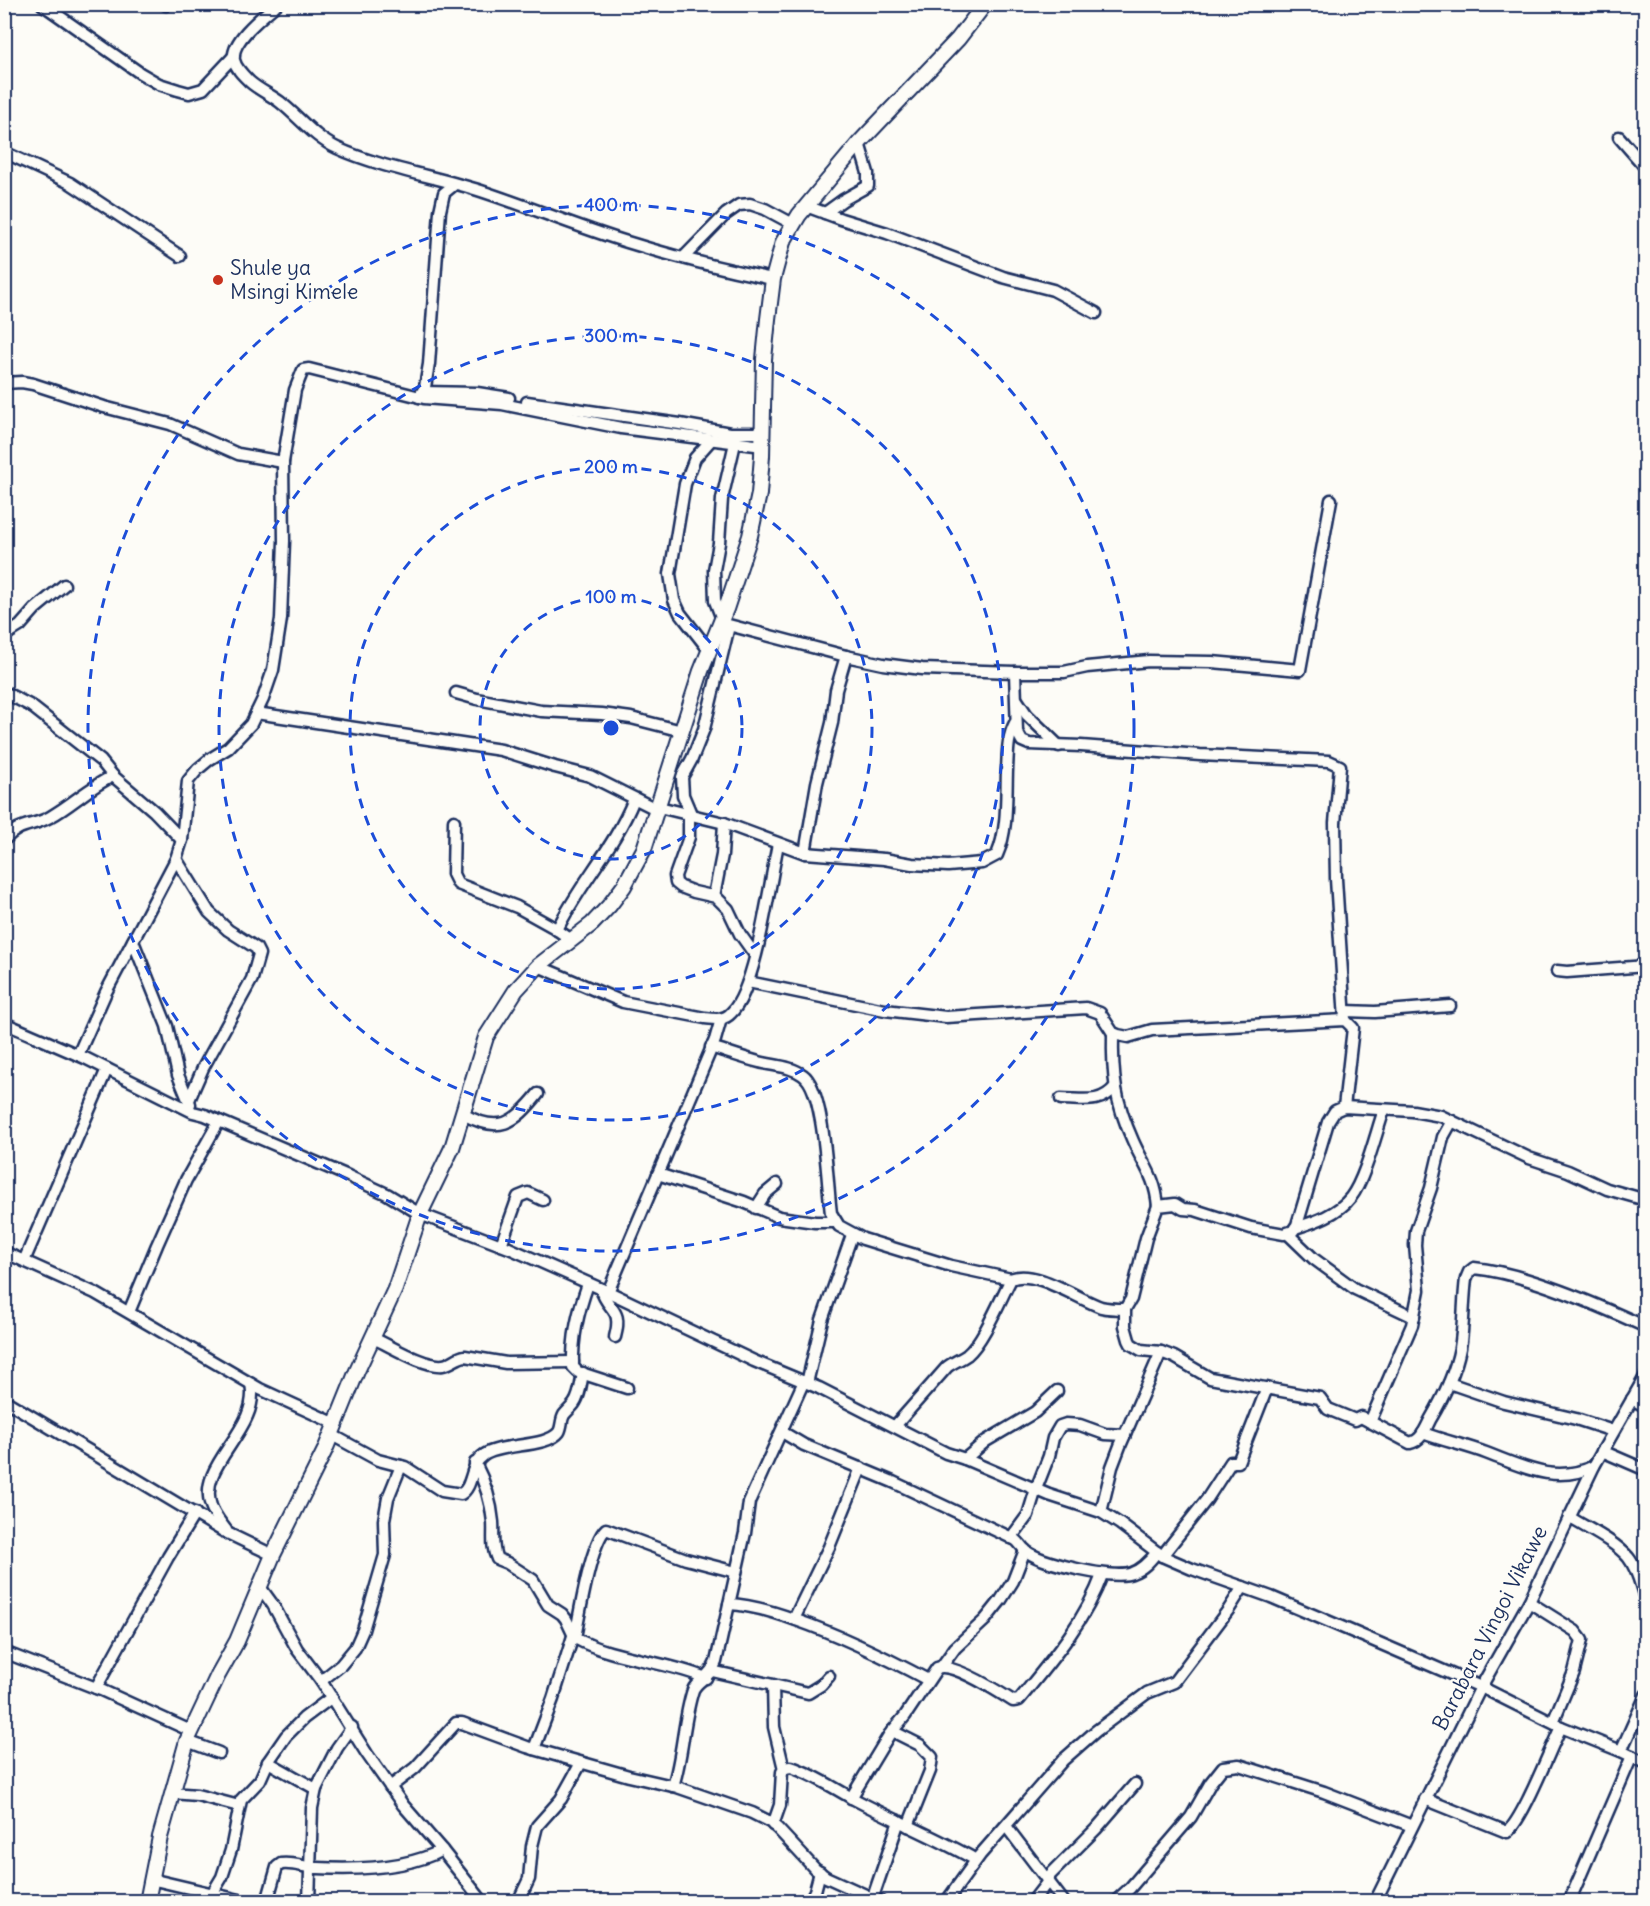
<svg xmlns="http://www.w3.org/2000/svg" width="1650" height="1906" font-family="Delius,sans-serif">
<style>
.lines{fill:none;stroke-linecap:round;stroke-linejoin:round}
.street-casing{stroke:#1b2f5e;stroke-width:15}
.secondary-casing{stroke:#1b2f5e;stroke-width:18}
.street{stroke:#fdfcf7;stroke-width:10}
.secondary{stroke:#fdfcf7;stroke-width:14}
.ring{fill:none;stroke:#1d4ed8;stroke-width:3;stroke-dasharray:10 8}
.poi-dot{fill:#c8321e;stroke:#fdfcf7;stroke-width:2}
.labels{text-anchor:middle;stroke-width:5;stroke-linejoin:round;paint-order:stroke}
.poi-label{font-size:21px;fill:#1b2f5e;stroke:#fdfcf7;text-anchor:start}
.street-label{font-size:21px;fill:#1b2f5e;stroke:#fdfcf7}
.centre{fill:#1d4ed8;stroke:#fdfcf7;stroke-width:3}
.ring-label{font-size:18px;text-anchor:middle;font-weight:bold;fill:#1d4ed8;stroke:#fdfcf7;stroke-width:5;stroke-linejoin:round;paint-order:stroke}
</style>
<rect width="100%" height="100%" fill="#fdfcf7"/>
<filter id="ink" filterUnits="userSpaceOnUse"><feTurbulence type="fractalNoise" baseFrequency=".0167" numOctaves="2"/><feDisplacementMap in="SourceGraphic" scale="12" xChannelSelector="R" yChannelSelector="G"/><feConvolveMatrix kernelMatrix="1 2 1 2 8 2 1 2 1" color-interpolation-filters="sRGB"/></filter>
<g filter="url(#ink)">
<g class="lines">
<defs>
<g id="street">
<path d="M42,4L140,73L159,84L178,90L189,93L203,89L234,56"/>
<path d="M277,4C264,15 230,41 234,60C236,69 244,76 250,82C259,90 271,95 280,102C299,117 315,138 337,148C381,168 434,176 481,191C530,207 578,227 627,242C675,257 723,269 773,279"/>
<path d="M166,5L167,4"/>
<path d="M1619,137L1646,168"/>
<path d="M4,152L70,183L180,256"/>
<path d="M806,206L841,219L887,233L1003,277L1053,290L1096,313"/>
<path d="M825,213L843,200L868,186V173L859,143"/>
<path d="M683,258L726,214L739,205L750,204L765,209L793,224"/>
<path d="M4,383L22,382L33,384L104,407L170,424L238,454L283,462"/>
<path d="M423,392L477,393L509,398"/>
<path d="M419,397L425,387L429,364L440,211L444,193L455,184"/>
<path d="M527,402L680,424L730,433H763"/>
<path d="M722,619L715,601L714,570L719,543L722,499L735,443"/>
<path d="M721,623L846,656L883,664L922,669L1015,672H1064L1087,667L1149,661L1212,662L1300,670L1331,500"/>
<path d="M4,636L20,626L35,609L64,585"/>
<path d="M709,650L680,613L674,600L670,574L685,484L695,458L711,440"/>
<path d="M1015,672L1017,732L1022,741L1029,744L1081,746L1200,755L1329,761L1340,766L1335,823L1336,879L1345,1020"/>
<path d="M4,692L31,706L101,761L113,776L154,811L182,840"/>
<path d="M456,693L477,699L541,711L602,714L631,718L682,731"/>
<path d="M1017,700L1027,715L1059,746"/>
<path d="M256,713L501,750L555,767L590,776L658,810"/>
<path d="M659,807L724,823L805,853L884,859L912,864L948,866L982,863L997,855C1008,830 1006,798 1007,770C1008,754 1007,738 1015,723"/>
<path d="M689,814V837L675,876L676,883L681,887L694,892L716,897L728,909L740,934L755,955"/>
<path d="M691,814L683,795L682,777L692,759L704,729L729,626"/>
<path d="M454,821L453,874L458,884L517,907L553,927L570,939"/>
<path d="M4,840C20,822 32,827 50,817C72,805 89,787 113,776"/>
<path d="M805,853L817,783L832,723L836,690L846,656"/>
<path d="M176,859L209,912L228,930L256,948L259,954L252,979L203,1068L189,1100"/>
<path d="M714,896L722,855L724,823"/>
<path d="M557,930C579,884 615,847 634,799"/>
<path d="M133,941L167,1026L178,1075L190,1104"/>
<path d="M538,966L623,1002L705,1018C714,1019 724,1021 731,1013C756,990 770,881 778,844"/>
<path d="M1557,971L1567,972L1646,966"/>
<path d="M748,982L885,1010L946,1017L1086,1008L1100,1013L1113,1033L1118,1035L1128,1037L1152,1030L1345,1020L1353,1028L1344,1107"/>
<path d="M1345,1011L1375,1012L1450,1006"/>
<path d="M4,1023L85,1058L193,1112L205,1115L348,1176L387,1194L420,1214L509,1248L613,1294L754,1361L819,1388L946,1453L965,1459L1049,1495L1101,1512L1120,1524L1162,1556L1192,1569L1271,1597L1372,1640L1481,1687L1561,1727L1621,1751L1646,1763"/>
<path d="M1113,1033C1112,1076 1115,1101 1133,1141C1144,1166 1155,1176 1158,1206"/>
<path d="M711,1047C727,1052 743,1058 759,1062C774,1066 791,1066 803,1075C825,1090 827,1185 831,1213L839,1226L863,1239L951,1266L1011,1279"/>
<path d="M78,1055L106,992L176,859L182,840L188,781L198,769L210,759L228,748L251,724L263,699L273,670L281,619L284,541L283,462L295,390L303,370L309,369L424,398L502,404L621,428L763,446"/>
<path d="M1061,1099C1082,1099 1100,1105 1115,1087"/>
<path d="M463,1114C499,1134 514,1124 538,1094"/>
<path d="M658,1174L744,1202L779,1217L815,1222H836"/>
<path d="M756,1208L765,1194L777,1184"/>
<path d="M1295,1228C1315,1222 1338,1214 1351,1197C1365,1179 1376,1133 1384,1110"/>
<path d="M1288,1234L1314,1259L1355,1289L1414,1317"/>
<path d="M1646,1239V1242"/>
<path d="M501,1245L518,1197L528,1193L543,1200"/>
<path d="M4,1252L95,1293L260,1389L336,1424"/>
<path d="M24,1261L107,1069"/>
<path d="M588,1284C578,1312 572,1337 573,1367L578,1372L627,1388"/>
<path d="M601,1289C608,1312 623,1307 615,1337"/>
<path d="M608,1292L715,1040L721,1019"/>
<path d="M1125,1309V1326L1129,1340L1131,1344L1141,1350L1161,1352L1174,1357L1210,1378L1320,1398L1328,1409L1355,1420L1361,1417L1410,1443C1421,1441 1425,1430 1430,1420C1443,1398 1455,1374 1460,1348C1464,1325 1463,1302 1466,1279L1469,1272L1474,1268C1525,1273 1598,1305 1646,1327"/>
<path d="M129,1312L157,1245L186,1180L219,1121"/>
<path d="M373,1338C391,1346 424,1367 443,1365C451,1364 457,1357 465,1356L506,1363L573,1362"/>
<path d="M807,1383L822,1320L852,1235"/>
<path d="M1449,1383L1504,1402L1576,1419L1613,1431"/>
<path d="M1632,1399L1646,1407"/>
<path d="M4,1400L223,1531L273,1555"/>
<path d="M1370,1422L1412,1325L1419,1290L1415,1245L1416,1231L1431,1188L1443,1137L1452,1121"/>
<path d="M895,1426L947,1367C953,1362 960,1360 967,1355C983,1342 1001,1298 1011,1279C1034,1268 1078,1299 1101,1307C1109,1309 1117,1309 1125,1309L1131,1299L1146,1238L1158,1206L1175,1204L1183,1209L1195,1210L1251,1228L1284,1234L1293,1231L1297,1225L1328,1122L1335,1111L1344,1107L1413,1111L1441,1116L1529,1158L1568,1171L1607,1189L1646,1200"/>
<path d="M782,1432L804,1445L893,1482L1016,1540C1021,1544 1023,1550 1029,1553C1045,1564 1115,1580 1132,1573C1143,1569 1150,1561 1157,1552"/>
<path d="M1423,1433C1444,1441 1465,1445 1486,1453C1521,1466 1556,1485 1594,1466"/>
<path d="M332,1435L378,1460L405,1467L442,1491L461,1494C474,1486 469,1465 484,1455C501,1443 547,1448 559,1432C562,1427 561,1420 564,1415C567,1411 571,1408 574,1404C580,1396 581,1383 583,1373"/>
<path d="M1602,1451L1646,1470"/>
<path d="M965,1459L986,1441L1035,1412L1057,1391"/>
<path d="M475,1463C485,1482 491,1500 493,1522C494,1535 491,1547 497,1559L507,1563L533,1580L548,1605L562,1614L566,1619L575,1638C615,1660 664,1660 706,1678"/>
<path d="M1101,1512L1112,1467L1120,1446L1161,1352"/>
<path d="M1569,1517C1588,1529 1613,1540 1628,1557C1638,1569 1641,1587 1646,1601"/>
<path d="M226,1530C221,1523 214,1515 211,1506C196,1464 261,1430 251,1384"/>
<path d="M1011,1538L1028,1515L1036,1489L1049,1456L1053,1438L1060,1426L1066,1424L1080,1425L1105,1434L1125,1435"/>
<path d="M1162,1556L1207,1499L1231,1462H1238L1267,1388"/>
<path d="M260,1587L273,1605L297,1649L321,1681L367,1754L403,1805L442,1850L483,1902"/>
<path d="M1529,1602L1575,1631L1582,1640L1574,1672L1553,1722"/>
<path d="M729,1604C752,1605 774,1612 796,1620C842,1636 885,1657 928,1680"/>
<path d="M794,1619L829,1547L861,1468"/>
<path d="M575,1638C579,1616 591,1542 606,1529L686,1559L736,1572"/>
<path d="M4,1652L101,1690L191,1731"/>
<path d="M942,1666L955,1648L985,1620L1001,1600L1013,1581L1025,1550"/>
<path d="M712,1671L808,1693L821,1685L829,1676"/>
<path d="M321,1681L341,1665L355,1648L363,1630L385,1555L384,1520L388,1498L401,1466"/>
<path d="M773,1685L774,1727L784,1769"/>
<path d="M96,1688L168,1557L195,1513"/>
<path d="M892,1731L920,1745L932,1757L930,1771L908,1826"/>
<path d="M187,1741L219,1753"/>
<path d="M534,1749L553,1699L573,1636"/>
<path d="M1621,1751L1646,1695"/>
<path d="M268,1762L316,1789"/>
<path d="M673,1786C683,1755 683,1721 693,1690C697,1680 710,1678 716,1662L745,1533L749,1502L804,1381"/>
<path d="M390,1787L415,1768L456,1723H462L527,1747L629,1776L677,1787L752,1813L770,1822L777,1828L815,1869L826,1877L881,1902"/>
<path d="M172,1793L197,1795L239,1806"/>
<path d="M851,1798L889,1735L905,1716L937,1668C952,1662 999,1692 1013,1701L1019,1700C1050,1662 1085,1622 1102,1575"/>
<path d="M1425,1799L1507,1832C1523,1820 1550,1749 1561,1727"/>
<path d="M773,1825L780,1805L782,1772L785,1768L791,1767C813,1774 832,1787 852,1798C893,1820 936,1837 976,1860"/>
<path d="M1006,1826L1064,1902"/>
<path d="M152,1876L159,1881L248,1902"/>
<path d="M1047,1878L1096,1829L1135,1784"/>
<path d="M213,1892L222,1877L231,1850L241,1800L260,1780L268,1762L286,1736L304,1718L332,1697"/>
<path d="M873,1897L899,1821"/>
<path d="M267,1902L277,1867L281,1864C293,1862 306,1868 318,1868C358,1870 407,1869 442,1850"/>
<path d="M309,1902L312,1808L316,1789L337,1748L352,1727"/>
<path d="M518,1902L529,1879L532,1846L537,1826L561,1799L581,1763"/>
<path d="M809,1902L815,1891L820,1872"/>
<path d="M946,1902L980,1855L1063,1760L1096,1731L1147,1693L1174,1682L1229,1609L1243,1587"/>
<path d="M1032,1902L1049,1880"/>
<path d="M1115,1902L1130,1888L1191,1817L1211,1782L1223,1767L1239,1765L1324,1792L1412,1826"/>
<path d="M1375,1902L1481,1687L1529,1602L1594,1466L1646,1375"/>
<path d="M1569,1902L1632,1756"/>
</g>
<path id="secondary" d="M147,1902L160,1837L187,1741L218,1675L237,1641L273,1555L325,1450L357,1371L395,1289L420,1214L452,1148L486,1037L516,990L538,966L592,924L609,906L624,886L644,849L701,671L726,609L750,536L759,494L762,456L764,359L768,319L773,279L783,242L799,215L860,142L958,39L985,4"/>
</defs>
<!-- street casing -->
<use href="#street" class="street-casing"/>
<!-- secondary casing -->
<use href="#secondary" class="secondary-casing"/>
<!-- street -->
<use href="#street" class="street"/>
<!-- secondary -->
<use href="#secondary" class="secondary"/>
</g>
</g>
<!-- distance rings -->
<g class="ring">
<circle cx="611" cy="728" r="131"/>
<circle cx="611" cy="728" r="261"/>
<circle cx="611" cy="728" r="392"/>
<circle cx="611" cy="728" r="523"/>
</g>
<!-- markers -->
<circle class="poi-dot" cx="218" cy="280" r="6"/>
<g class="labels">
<!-- poi labels -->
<g class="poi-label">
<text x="230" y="275">Shule ya<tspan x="230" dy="24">Msingi Kimele</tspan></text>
</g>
<!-- street labels -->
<g class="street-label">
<text transform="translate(1490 1628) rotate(-63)" y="7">Barabara Vingoi Vikawe</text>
</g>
</g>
<circle cx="611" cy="728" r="9" class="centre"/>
<g class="ring-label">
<text x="611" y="211">400 m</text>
<text x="611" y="342">300 m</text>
<text x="611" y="473">200 m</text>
<text x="611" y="603">100 m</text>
</g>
<!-- margin -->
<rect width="1650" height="1906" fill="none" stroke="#fdfcf7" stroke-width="24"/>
<rect x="12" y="12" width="1626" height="1882" fill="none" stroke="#1b2f5e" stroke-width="2" filter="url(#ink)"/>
</svg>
